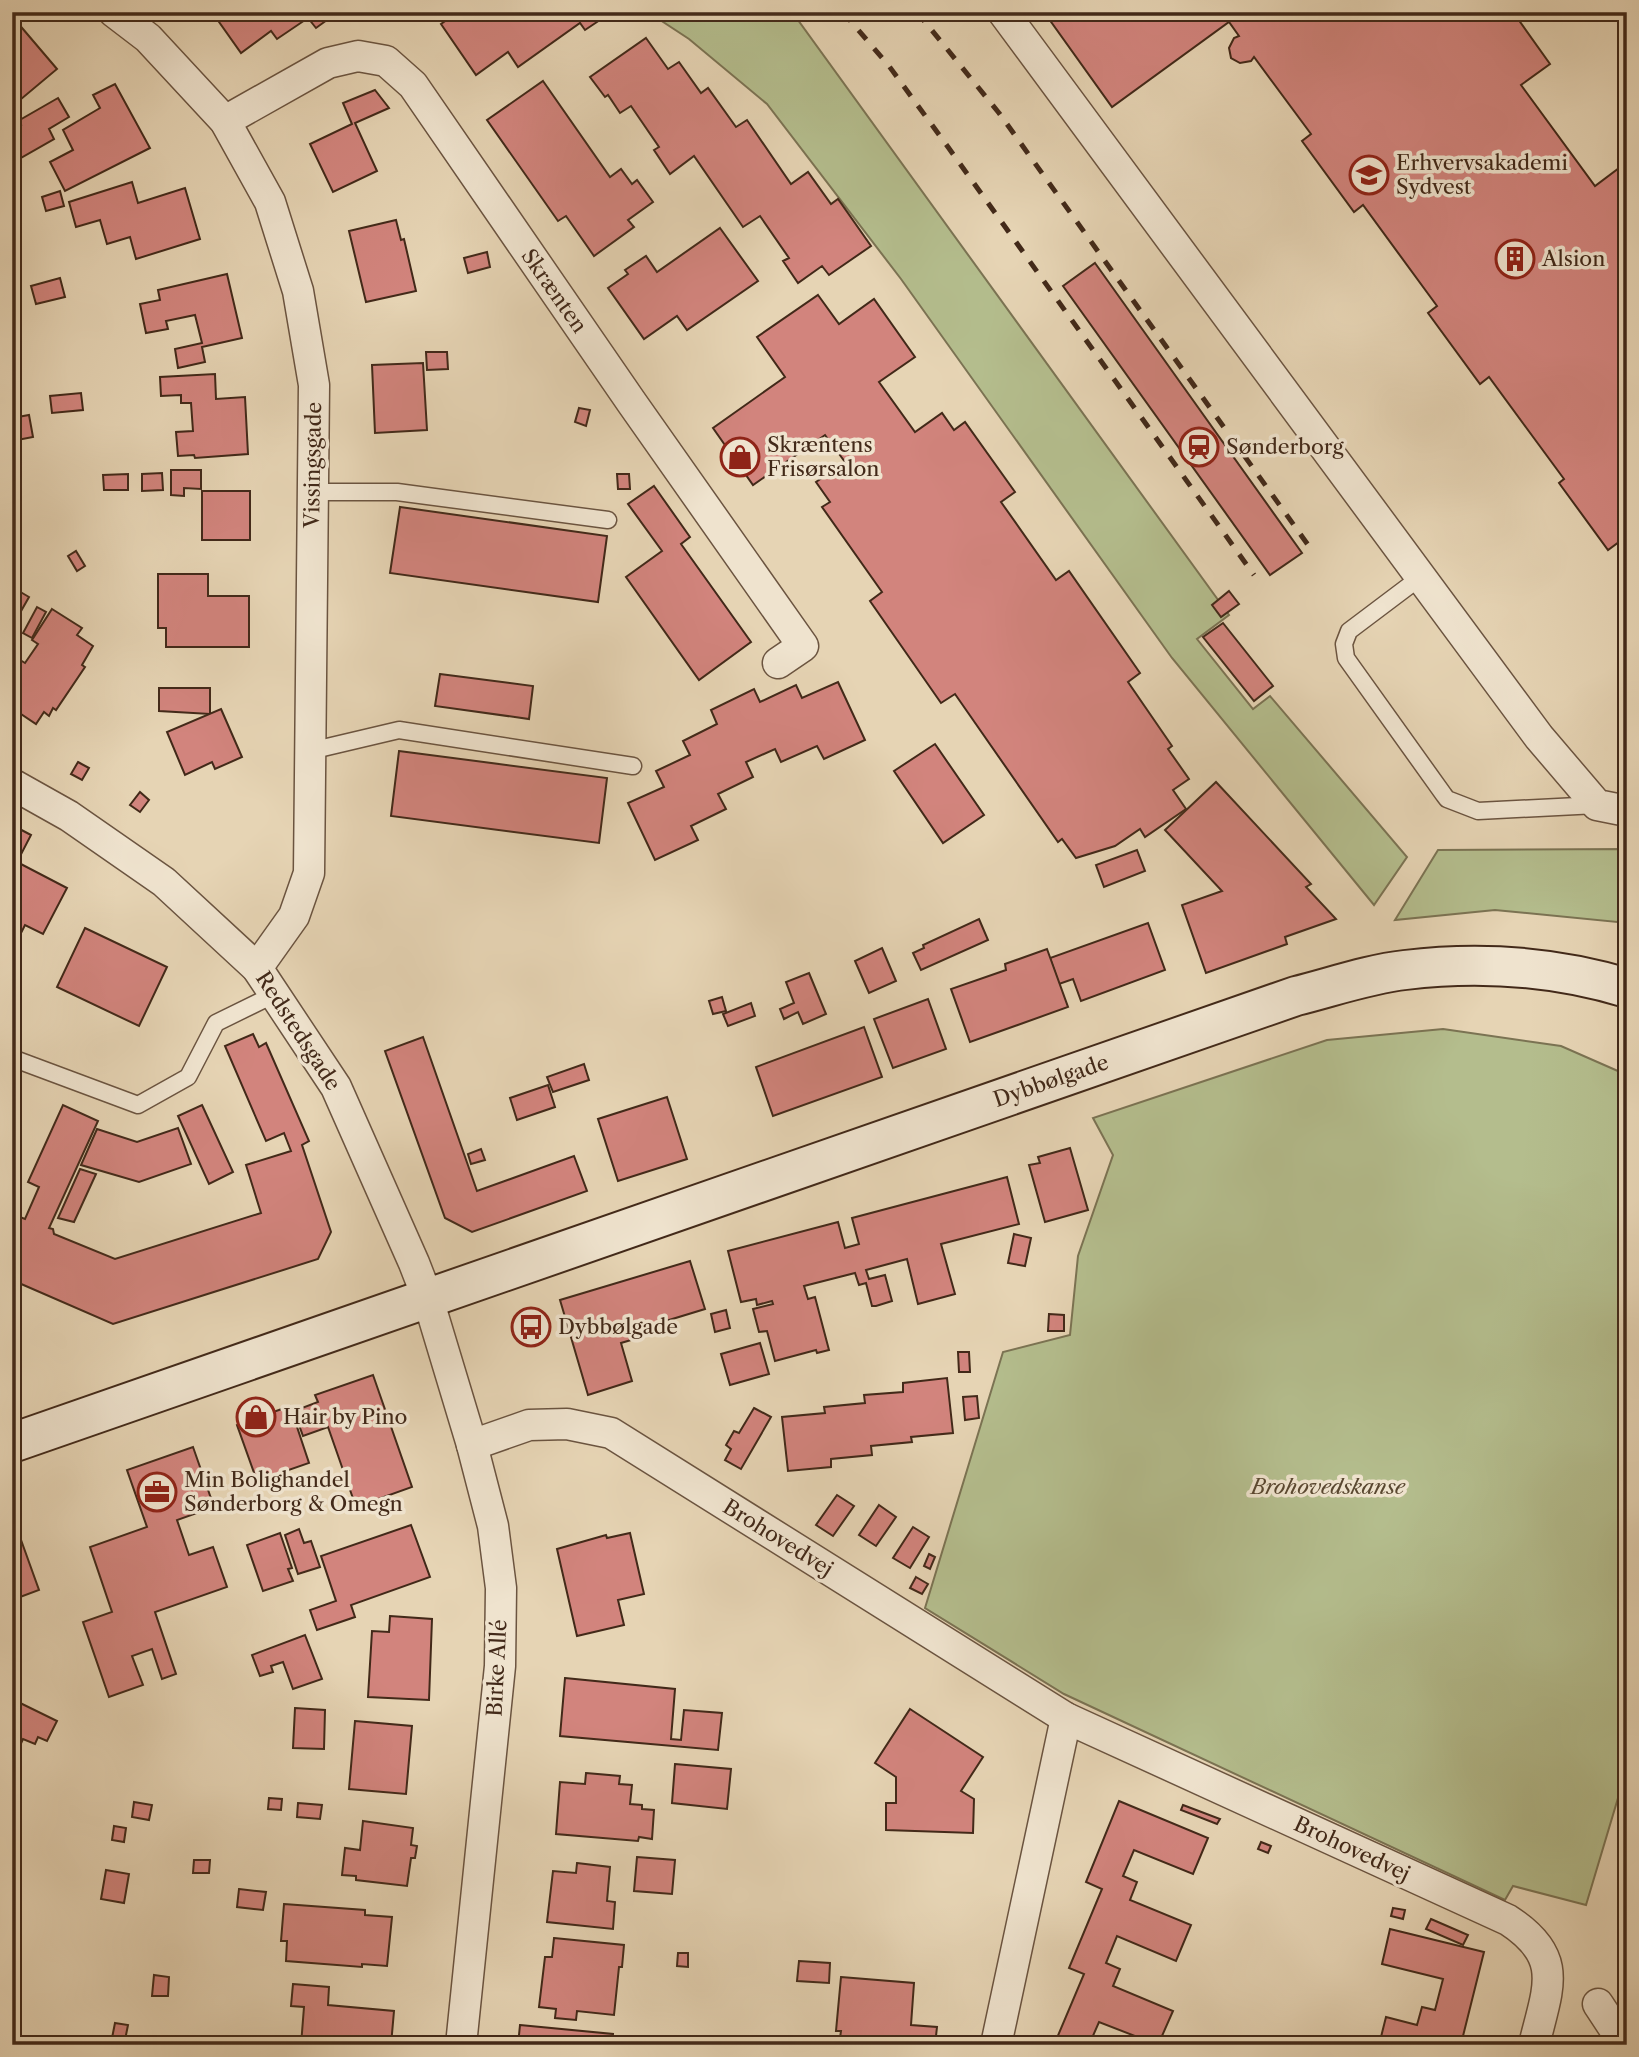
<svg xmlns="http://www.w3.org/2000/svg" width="1639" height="2057" font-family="'Libre Caslon Text',serif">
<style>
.green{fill:#b4bd8d;stroke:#7b7353;stroke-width:2}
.building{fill:#d2847d;stroke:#422919;stroke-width:2}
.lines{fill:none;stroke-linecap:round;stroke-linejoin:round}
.lane-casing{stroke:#6b5440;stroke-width:19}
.street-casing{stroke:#6b5440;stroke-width:33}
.secondary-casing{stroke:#422919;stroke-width:42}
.lane{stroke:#efe3ce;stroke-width:16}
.street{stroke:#efe3ce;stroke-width:30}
.secondary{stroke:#efe3ce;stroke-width:38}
.rail{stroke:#422919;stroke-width:5;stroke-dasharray:12 12;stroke-linecap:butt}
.labels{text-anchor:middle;stroke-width:7;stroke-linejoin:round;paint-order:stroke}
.poi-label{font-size:21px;fill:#422919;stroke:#efe3ce;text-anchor:start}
.street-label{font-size:21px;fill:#422919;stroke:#efe3ce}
.park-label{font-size:21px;font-style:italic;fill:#594730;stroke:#efe3ce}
</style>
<rect width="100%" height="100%" fill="#e6d4b4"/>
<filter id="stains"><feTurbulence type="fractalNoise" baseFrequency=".00286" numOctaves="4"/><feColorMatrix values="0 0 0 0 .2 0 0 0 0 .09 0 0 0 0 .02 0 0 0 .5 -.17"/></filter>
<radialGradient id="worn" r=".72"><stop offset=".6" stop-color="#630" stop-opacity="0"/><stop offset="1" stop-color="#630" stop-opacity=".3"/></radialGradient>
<!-- green -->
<g class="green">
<path d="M648,12H790L795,16L1229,615L1197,639L1253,709L1270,696L1407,857L1374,905L1172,658L901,279L767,104L689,39Z"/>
<path d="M1627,849V923L1495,910L1395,920L1438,850Z"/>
<path d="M1443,1029L1561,1046L1627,1075V1768L1586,1905L1513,1886L1505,1900L1064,1694L925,1608L1003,1352L1070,1335L1078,1256L1113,1155L1093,1118L1327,1040Z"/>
</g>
<!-- building -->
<g class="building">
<path d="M212,12H338L316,28L308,18L277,39L271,31L241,53Z"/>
<path d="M458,12H604L606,16L585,30L580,23L518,67L508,52L476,75L441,24Z"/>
<path d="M1044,12H1461L1464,17L1470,12H1513L1550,64L1521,85L1595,186L1627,162V536L1608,550L1559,483L1564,479L1489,377L1480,384L1428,313L1437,306L1363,205L1354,212L1302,141L1311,134L1254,57L1251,61L1240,63L1231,58L1229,48L1234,38L1239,36L1229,22L1112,107Z"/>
<path d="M12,21L14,23L17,22L57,69L14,105L12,103Z"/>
<path d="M646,38L668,69L679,62L701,93L708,88L736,127L747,120L791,184L808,172L831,204L838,199L871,246L829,275L822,266L798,283L783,261L789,258L760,216L743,227L694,156L670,174L654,150L659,147L631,106L620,113L608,95L605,97L590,77Z"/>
<path d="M543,81L610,177L621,169L632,184L637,180L653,202L628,220L634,227L594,256L566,216L558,221L487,120Z"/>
<path d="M115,84L150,148L65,191L50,162L73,150L63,130L100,108L93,95Z"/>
<path d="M375,90L389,108L355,123L377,171L333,192L310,144L352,124L343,103Z"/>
<path d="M58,98L69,117L49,129L54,139L12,163V130L21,125L18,121Z"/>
<path d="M132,182L138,203L185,188L200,239L136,259L130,237L107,244L100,220L76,227L69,202Z"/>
<path d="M60,191L64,206L46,211L42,197Z"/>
<path d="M396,220L401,240L404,239L416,291L366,302L349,231Z"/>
<path d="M720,228L758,281L687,330L677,316L644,339L608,288L628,274L625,270L646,256L657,272Z"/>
<path d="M487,252L490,267L468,273L464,258Z"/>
<path d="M1095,263L1302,553L1270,575L1063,286Z"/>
<path d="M227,274L242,338L202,347L205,362L178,368L175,349L202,343L195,315L166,321L168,329L146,333L140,304L160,300L158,290Z"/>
<path d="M60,278L65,297L36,304L31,286Z"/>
<path d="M818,295L839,324L874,299L915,357L879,382L915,432L942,413L954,430L965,422L1015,492L1001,502L1056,580L1069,571L1140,673L1128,682L1172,746L1168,749L1189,779L1173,790L1186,809L1145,837L1140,829L1115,846L1076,858L1062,839L1058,842L955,694L941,703L870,601L882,592L822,507L830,502L816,482L845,462L825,435L753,485L713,428L785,377L757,337Z"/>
<path d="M426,352H447L448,369L427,370Z"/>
<path d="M423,363L427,430L375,433L372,365Z"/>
<path d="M215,374L216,399L245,397L248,454L195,458L194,455L178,456L176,432L193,431L191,403H181V395L161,396L160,377Z"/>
<path d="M81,393L83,410L52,413L50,396Z"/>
<path d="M579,408L590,410L586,426L575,422Z"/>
<path d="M29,415L33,437L12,441V418Z"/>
<path d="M171,470H201V489L184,488V496L171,495Z"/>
<path d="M162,473L163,490L142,491V474Z"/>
<path d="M128,474V490H104L103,475Z"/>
<path d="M617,474H629L630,489H618Z"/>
<path d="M654,486L690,537L681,544L751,642L699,680L626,577L662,551L628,504Z"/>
<rect x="202" y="491" width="48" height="49"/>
<path d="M400,507L607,536L598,602L390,573Z"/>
<path d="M76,551L85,566L77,571L68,556Z"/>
<path d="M158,574H208V596H249V647H166V628H158Z"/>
<path d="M12,587L29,597L12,627Z"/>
<path d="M1229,591L1239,604L1221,617L1212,605Z"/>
<path d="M37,607L46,612L32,638L23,633Z"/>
<path d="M52,609L82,628L77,635L93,646L82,665L85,667L56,710L53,708L49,716L44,712L36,724L12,708V655L25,663L38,644L32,640Z"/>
<path d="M1223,623L1273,686L1254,701L1203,637Z"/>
<path d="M440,674L533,686L529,719L435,706Z"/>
<path d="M838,682L865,740L824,759L817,746L781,762L775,749L746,762L753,777L718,794L726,809L691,826L698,840L655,860L628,803L664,787L656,771L690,755L683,741L717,724L711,710L754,689L760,702L796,685L802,698Z"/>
<path d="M159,688H210V714L159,711Z"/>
<path d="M221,709L242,757L215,769L212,762L185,775L167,732Z"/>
<path d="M935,744L984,815L943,843L894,771Z"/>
<path d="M399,751L607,778L599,843L391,816Z"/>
<path d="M78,762L89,768L82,780L71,774Z"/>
<path d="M1216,782L1311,884L1306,887L1336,919L1285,937L1287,944L1206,973L1182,905L1222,891L1165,830Z"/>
<path d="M140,792L149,800L140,812L130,805Z"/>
<path d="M14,826L31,835L17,862L67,888L43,934L25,925L15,945L12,944Z"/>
<path d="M1137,850L1145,871L1104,887L1096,865Z"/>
<path d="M979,919L988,940L921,970L913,953L924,948L923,945Z"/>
<path d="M1148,923L1165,970L1081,1001L1073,979L1059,984L1050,958Z"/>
<path d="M85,928L167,967L139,1026L57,987Z"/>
<path d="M882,948L896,981L869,993L855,961Z"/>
<path d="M1047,949L1068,1007L970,1042L951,989L1006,970L1005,964Z"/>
<path d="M809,973L826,1014L803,1024L798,1012L784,1019L780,1009L794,1003L786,982Z"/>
<path d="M722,997L726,1011L713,1014L709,1001Z"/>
<path d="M928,999L946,1049L893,1068L874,1019Z"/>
<path d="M751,1003L755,1016L728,1026L723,1014Z"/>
<path d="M864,1027L882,1077L773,1116L756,1067Z"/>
<path d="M253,1034L259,1047L266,1043L309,1141L302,1145L331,1232L318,1259L113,1324L12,1280V1214L25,1219L39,1187L28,1182L63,1105L98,1121L49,1228L53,1229L54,1234L115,1259L261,1213L246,1165L291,1151L284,1133L266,1141L225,1046Z"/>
<path d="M423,1037L477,1191L574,1156L587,1191L472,1232L445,1218L385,1051Z"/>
<path d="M584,1064L589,1080L553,1092L547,1077Z"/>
<path d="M548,1085L555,1107L517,1120L510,1098Z"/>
<path d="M667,1097L687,1159L618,1181L598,1119Z"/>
<path d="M202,1105L233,1172L209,1184L178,1116Z"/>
<path d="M178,1128L191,1164L139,1182L81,1165L97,1129L137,1142Z"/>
<path d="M1070,1148L1088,1210L1045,1222L1029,1165L1040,1163L1038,1157Z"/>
<path d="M481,1149L485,1160L471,1164L468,1154Z"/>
<path d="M80,1169L96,1174L74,1222L58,1218Z"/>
<path d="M1007,1177L1019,1224L941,1244L955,1294L918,1304L907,1259L866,1270L869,1279L885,1275L892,1301L876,1306H872L866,1283L859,1285L855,1273L804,1286L808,1299L815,1297L829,1350L817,1353L816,1350L775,1361L767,1331L759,1332L753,1309L773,1304L772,1301L757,1305L756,1299L741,1302L728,1251L838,1222L845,1248L859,1244L852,1218Z"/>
<path d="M1014,1234L1031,1238L1025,1266L1008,1263Z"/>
<path d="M690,1261L705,1309L656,1324L658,1332L621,1343L632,1381L588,1395L560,1300Z"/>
<path d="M726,1310L730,1328L715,1332L711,1314Z"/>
<path d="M1049,1314L1064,1315V1331H1048Z"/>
<path d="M760,1343L769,1374L730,1385L721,1354Z"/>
<path d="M958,1352H969L970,1372H959Z"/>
<path d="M373,1375L412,1487L356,1507L328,1427L303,1436L294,1411L318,1402L315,1395Z"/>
<path d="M947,1378L953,1433L911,1437L912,1442L871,1446L872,1455L831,1459V1467L788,1471L782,1417L825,1413L824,1407L865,1403L864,1395L903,1392V1383Z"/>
<path d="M977,1396L979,1418L965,1420L963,1397Z"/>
<path d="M290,1406L309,1463L257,1481L237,1425Z"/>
<path d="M754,1408L771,1417L741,1469L725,1460L731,1449L726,1445L734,1431L739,1433Z"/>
<path d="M193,1447L214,1507L177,1520L189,1555L213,1547L227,1587L155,1612L176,1674L162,1679L152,1649L132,1656L143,1685L109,1697L83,1622L112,1612L90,1547L147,1527L127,1470Z"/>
<path d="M837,1495L854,1506L833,1536L816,1525Z"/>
<path d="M879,1505L896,1517L876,1546L859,1535Z"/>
<path d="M411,1525L430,1577L351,1605L355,1617L317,1630L310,1610L336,1601L321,1556Z"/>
<path d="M16,1526L39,1590L12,1600V1527Z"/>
<path d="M913,1527L929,1537L910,1568L893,1558Z"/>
<path d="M299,1529L304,1543L311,1541L320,1567L298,1574L285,1535Z"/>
<path d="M280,1533L292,1568L288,1569L293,1581L263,1591L247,1545Z"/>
<path d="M630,1533L644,1594L618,1600L624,1625L577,1636L557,1549L606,1535L607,1538Z"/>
<path d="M929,1554L935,1557L930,1569L924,1566Z"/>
<path d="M916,1577L928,1584L922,1594L910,1588Z"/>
<path d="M390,1616L432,1619L429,1700L368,1697L372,1631L389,1632Z"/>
<path d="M305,1635L322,1679L293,1689L283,1662L271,1666L273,1672L260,1676L252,1655Z"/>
<path d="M565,1678L675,1689L671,1739L681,1740L684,1710L722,1713L718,1750L560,1736Z"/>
<path d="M12,1699L57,1721L47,1741L38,1737L35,1744L23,1739L12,1763Z"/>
<path d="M295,1708L325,1710L324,1749L293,1748Z"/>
<path d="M910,1709L983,1757L961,1791L974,1799L973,1833L886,1830V1803H896V1777L875,1763Z"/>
<path d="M355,1721L412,1726L406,1794L349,1789Z"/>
<path d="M675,1764L731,1769L727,1809L672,1803Z"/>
<path d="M586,1773L620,1776L619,1784L632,1785L630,1804L642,1805V1809L654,1810L652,1839L639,1837L638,1841L556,1834L560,1782L585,1784Z"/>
<path d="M269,1798L282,1799L281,1810L268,1809Z"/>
<path d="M1119,1801L1208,1838L1193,1874L1134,1850L1123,1876L1137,1882L1130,1900L1191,1925L1176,1961L1117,1936L1106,1963L1120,1969L1113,1986L1173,2011L1158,2045L1099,2022L1089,2045H1054L1084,1974L1069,1968L1102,1889L1086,1882Z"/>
<path d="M134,1802L152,1805L149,1820L132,1817Z"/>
<path d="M298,1803L322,1805L320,1819L297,1817Z"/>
<path d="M1183,1805L1220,1819L1217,1824L1181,1810Z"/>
<path d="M363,1821L413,1828L411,1845L417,1846L415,1858H411L407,1886L356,1880V1876L342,1875L345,1848L360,1850Z"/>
<path d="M114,1826L126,1828L124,1842L112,1840Z"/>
<path d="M1261,1842L1271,1846L1268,1853L1258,1849Z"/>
<path d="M637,1857L675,1860L672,1894L634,1891Z"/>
<path d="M194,1860H210L209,1873H193Z"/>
<path d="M577,1863L610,1867L607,1901L615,1902L613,1929L547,1922L553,1871L576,1873Z"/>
<path d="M106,1870L129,1874L124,1903L101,1899Z"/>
<path d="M239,1889L266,1892L263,1910L237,1907Z"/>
<path d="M284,1904L365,1910V1915L392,1917L387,1966L362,1964V1967L286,1961L287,1941H281Z"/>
<path d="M1393,1908L1405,1910L1403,1919L1391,1916Z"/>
<path d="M1431,1919L1468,1935L1463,1945L1426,1929Z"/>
<path d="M1390,1929L1484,1952L1463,2036L1481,2041L1480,2045H1379L1386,2017L1417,2025L1422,2007L1435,2010L1443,1979L1382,1964Z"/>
<path d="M554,1938L624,1945L622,1967H619L614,2015L577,2011L576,2020L555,2018L556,2009L539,2007L545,1957H552Z"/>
<path d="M678,1953H688V1967L677,1966Z"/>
<path d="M799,1961L830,1963L829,1983L797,1981Z"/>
<path d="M154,1975L169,1977L168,1996H152Z"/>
<path d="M841,1977L914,1983L911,2025L937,2027L935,2045H839L841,2031H836Z"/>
<path d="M293,1984L329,1987L328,2005L394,2011L391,2045H301L304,2007L291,2006Z"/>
<path d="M115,2023L128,2025L124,2045L111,2043Z"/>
<path d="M520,2025L613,2034L612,2045H518Z"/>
<path d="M807,2039L829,2042L828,2045H806Z"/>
</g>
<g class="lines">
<defs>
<g id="lane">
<path d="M312,492H397L608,520"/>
<path d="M1422,576L1349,631L1344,644L1346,658L1444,795L1447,799L1478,811L1597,805"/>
<path d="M310,751L399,730L633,766"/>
<path d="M12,1058L138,1105L188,1077L216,1023L275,994"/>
</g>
<g id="street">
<path d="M114,12L148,38L225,121L270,202L298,291L314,385L309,873L294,916L257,968"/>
<path d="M1003,12L1539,737L1597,805L1627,811"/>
<path d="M225,121L328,63L358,56L386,61L413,85L632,403L803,646L778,663"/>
<path d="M12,784L69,816L164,882L257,968L336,1087L414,1263L428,1299L472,1445L493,1526L501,1588L500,1666L461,2045"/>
<path d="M472,1445L529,1425L567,1424L611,1433L1066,1718L1508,1920C1565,1957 1548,1987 1534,2045"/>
<path d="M1598,2004L1625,2045"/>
<path d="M996,2045L1066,1718"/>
</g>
<path id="secondary" d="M12,1443L1296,996C1332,987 1369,974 1405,970C1480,961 1554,966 1627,988"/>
</defs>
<!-- lane casing -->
<use href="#lane" class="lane-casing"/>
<!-- street casing -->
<use href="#street" class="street-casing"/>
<!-- secondary casing -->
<use href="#secondary" class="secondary-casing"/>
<!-- lane -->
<use href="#lane" class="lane"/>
<!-- street -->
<use href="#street" class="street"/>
<!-- secondary -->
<use href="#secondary" class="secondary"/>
<!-- rail -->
<g class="rail">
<path d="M843,12L889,66L948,147L1254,575"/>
<path d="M917,12L999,113L1311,549"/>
</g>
</g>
<!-- icons -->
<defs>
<symbol id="school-ring" viewBox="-11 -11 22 22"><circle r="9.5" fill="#efe3ce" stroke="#8f2418" stroke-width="1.5"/><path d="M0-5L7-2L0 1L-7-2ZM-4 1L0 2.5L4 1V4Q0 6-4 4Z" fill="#8f2418"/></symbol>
<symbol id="building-ring" viewBox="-11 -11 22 22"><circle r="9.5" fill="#efe3ce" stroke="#8f2418" stroke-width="1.5"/><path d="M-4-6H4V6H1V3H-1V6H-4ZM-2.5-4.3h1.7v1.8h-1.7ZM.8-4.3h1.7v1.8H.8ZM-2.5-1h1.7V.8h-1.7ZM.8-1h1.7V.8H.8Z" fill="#8f2418"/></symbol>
<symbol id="station-ring" viewBox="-11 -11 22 22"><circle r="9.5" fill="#efe3ce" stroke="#8f2418" stroke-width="1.5"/><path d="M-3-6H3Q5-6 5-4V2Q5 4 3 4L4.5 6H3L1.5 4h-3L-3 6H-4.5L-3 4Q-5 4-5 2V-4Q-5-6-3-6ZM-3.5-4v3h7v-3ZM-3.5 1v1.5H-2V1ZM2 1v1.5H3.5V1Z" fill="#8f2418"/></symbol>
<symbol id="shop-ring" viewBox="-11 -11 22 22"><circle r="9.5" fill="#efe3ce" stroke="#8f2418" stroke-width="1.5"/><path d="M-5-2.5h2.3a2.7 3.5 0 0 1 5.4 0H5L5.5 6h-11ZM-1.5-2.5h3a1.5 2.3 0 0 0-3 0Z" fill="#8f2418"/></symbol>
<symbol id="bus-ring" viewBox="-11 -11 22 22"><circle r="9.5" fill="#efe3ce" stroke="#8f2418" stroke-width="1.5"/><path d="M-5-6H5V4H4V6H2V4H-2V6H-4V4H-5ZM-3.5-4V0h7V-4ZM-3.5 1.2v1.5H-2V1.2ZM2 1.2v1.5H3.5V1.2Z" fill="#8f2418"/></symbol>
<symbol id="office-ring" viewBox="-11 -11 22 22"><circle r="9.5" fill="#efe3ce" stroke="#8f2418" stroke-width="1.5"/><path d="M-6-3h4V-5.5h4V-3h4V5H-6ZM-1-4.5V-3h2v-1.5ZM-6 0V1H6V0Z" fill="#8f2418"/></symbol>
</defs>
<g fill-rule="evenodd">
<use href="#school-ring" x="1347" y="153" width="44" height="44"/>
<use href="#building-ring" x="1493" y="237" width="44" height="44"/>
<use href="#station-ring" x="1177" y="425" width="44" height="44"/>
<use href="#shop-ring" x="718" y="435" width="44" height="44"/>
<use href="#bus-ring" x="509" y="1305" width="44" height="44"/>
<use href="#shop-ring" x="234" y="1395" width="44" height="44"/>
<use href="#office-ring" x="135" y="1470" width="44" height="44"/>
</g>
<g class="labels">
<!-- poi labels -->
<g class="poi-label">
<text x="1396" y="170">Erhvervsakademi<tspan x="1396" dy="24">Sydvest</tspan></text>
<text x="1542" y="266">Alsion</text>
<text x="767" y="452">Skræntens<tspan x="767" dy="24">Frisørsalon</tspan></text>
<text x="1226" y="454">Sønderborg</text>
<text x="558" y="1334">Dybbølgade</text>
<text x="283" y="1424">Hair by Pino</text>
<text x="184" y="1487">Min Bolighandel<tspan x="184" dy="24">Sønderborg &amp; Omegn</tspan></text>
</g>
<!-- street labels -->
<g class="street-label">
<text transform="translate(554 291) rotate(55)" y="7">Skrænten</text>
<text transform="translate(313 465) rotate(-89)" y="7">Vissingsgade</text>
<text transform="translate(298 1031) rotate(57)" y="7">Redstedsgade</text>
<text transform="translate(1051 1081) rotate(-19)" y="7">Dybbølgade</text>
<text transform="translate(778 1538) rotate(32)" y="7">Brohovedvej</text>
<text transform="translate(497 1668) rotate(-87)" y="7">Birke Allé</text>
<text transform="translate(1352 1849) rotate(25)" y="7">Brohovedvej</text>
</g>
<!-- park labels -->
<g class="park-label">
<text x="1328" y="1494">Brohovedskanse</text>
</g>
</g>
<!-- margin -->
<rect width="1639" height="2057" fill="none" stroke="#e6d4b4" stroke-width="42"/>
<rect x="14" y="14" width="1611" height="2029" fill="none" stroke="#422919" stroke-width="3.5"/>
<rect x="21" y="21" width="1597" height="2015" fill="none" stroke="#422919" stroke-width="2"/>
<rect width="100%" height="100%" filter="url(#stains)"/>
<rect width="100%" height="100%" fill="url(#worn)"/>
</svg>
